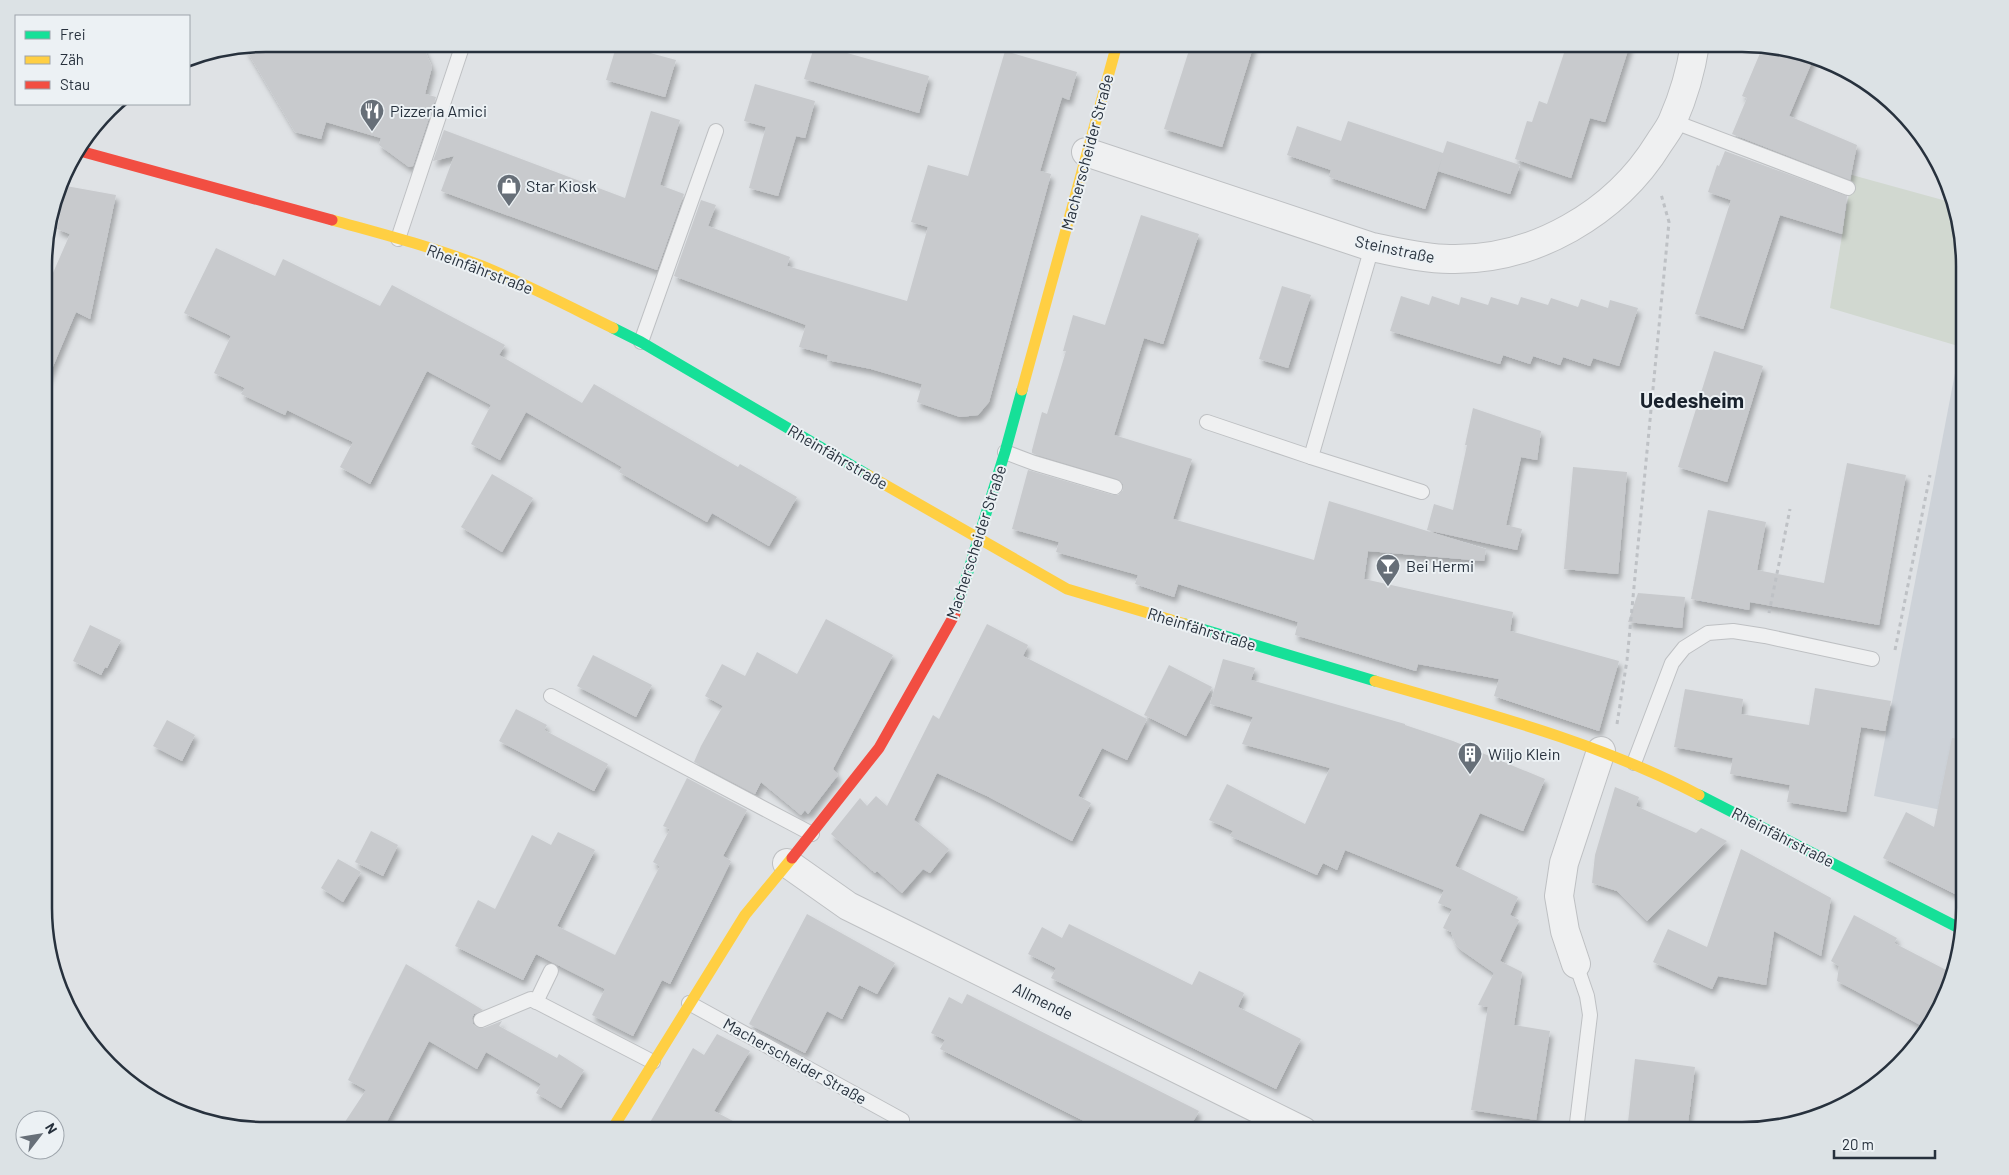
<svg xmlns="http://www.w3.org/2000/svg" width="2009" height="1175" font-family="Barlow,sans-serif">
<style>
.built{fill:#cdd2d8}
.green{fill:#d1d8d0}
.building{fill:#c8cacd;filter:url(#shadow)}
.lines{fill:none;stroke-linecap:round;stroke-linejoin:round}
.lane-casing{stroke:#bec0c3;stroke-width:16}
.street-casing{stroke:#bec0c3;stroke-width:30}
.path{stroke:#bec1c5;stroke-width:3;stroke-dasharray:4 4;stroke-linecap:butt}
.lane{stroke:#eff0f1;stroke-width:14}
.street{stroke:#eff0f1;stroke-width:28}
.fast{stroke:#16e098;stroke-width:11}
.slow{stroke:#ffcf43;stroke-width:11}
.jam{stroke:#f24e42;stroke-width:11}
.labels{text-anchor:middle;stroke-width:4;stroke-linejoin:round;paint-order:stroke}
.poi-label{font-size:16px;fill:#27313d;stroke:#ecf1f4;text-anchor:start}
.street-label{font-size:16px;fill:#27313d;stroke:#ecf1f4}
.district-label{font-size:21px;font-weight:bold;fill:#19222d;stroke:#ecf1f4}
.rim{fill:none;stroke:#27313d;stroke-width:2.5}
</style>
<defs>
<filter id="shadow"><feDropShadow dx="3" dy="5.5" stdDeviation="2.5" flood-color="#0004"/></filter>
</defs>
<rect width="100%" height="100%" fill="#dfe2e5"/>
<!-- built -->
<path class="built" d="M1960,347L1965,348V815L1874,796Z"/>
<!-- green -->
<path class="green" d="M1852,175L1950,202L1965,252V348L1830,308Z"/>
<!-- building -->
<g class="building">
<path d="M266,44H422L432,67L425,94L436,97L413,166L409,167L379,145L381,138L326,122L321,139L295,132L245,48Z"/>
<path d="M617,44L676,60L665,97L606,80Z"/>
<path d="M815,44L929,76L919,113L804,79Z"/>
<path d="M1191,44H1254L1222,147L1164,129Z"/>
<path d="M1572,44H1630L1605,122L1590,118L1571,178L1515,159L1527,121L1532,122L1539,101L1547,104L1565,50L1569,52Z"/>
<path d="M1763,46L1800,51L1814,57L1789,116L1857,145L1850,180L1732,134L1747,98L1742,96Z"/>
<path d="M1005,51L1077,72L1069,100L1062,97L1040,171L1051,174L989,402L978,415L960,417L917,402L922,384L871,369L827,360L828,355L799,347L806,325L674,276L701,200L716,205L708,226L790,257L787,266L907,301L928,227L911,222L928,165L968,176Z"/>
<path d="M755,84L815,101L805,138L796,136L778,196L749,188L766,127L744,121Z"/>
<path d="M651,111L680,120L660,185L684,194L657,270L441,191L454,156L433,161L444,130L625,198Z"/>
<path d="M1348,121L1443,153L1447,141L1520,165L1510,194L1438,171L1443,155L1425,209L1329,177L1331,170L1287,155L1297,126L1341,141Z"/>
<path d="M1725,151L1847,196L1842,234L1780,215L1743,329L1695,314L1731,200L1708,192L1717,165L1719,166Z"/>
<path d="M66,186L116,195L90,319L76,312L46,383V289L70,234L57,229Z"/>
<path d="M1141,215L1199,234L1163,344L1144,338L1114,435L1192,459L1173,519L1314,560L1329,501L1486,549L1484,561L1368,551L1364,579L1513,612L1510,631L1619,661L1599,731L1494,696L1499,679L1418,664L1416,671L1295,635L1298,622L1178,584L1174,597L1135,584L1138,575L1056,552L1059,542L1012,529L1028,470L1113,495H1118L1123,490V484L1117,479L1037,455L1032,453V450L1042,412L1047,414L1066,351H1063L1073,315L1105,325Z"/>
<path d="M216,248L275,276L283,259L380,306L392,285L505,345L499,355L582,403L594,384L738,467L740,464L797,497L769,546L712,513L707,522L619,472L622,467L526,412L500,460L471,444L491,405L427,371L370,484L340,467L353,442L287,410L285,415L241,394L245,388L214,373L231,336L184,313Z"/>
<path d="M1282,286L1311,295L1288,368L1259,359Z"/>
<path d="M1401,296L1429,305L1432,296L1459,305L1461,297L1488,305L1491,297L1518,305L1521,297L1548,305L1551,298L1578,307L1581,299L1608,308L1610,300L1638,308L1619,366L1593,358L1590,366L1563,357L1560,365L1533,356L1530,364L1503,355L1500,364L1390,331Z"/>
<path d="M1714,351L1763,366L1727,482L1678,467Z"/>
<path d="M1473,408L1541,431L1537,460L1521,457L1506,525L1522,529L1517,550L1427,530L1434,504L1453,510L1467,445H1465Z"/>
<path d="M1847,463L1906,475L1879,625L1750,602L1749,610L1691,599L1708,510L1766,522L1757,570L1824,583Z"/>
<path d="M1573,467L1627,472L1618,574L1564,569Z"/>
<path d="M492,474L533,498L502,552L461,527Z"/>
<path d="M1638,593L1685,597L1682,628L1628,622Z"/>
<path d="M826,619L893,655L833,769L838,775L808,814L805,810L801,815L761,782L755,794L694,762L701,746L723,706L705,696L722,664L745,676L757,652L797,674Z"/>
<path d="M987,624L1028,645L1023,656L1147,719L1127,760L1102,748L1078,796L1091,803L1072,841L987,796L937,773L914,820L949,849L930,873L923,869L902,893L877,871L875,873L831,834L860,798L867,806L876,796L887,806L933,715L939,719Z"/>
<path d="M90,625L121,640L107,668L105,667L101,675L73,661Z"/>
<path d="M593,655L652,685L636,717L577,686Z"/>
<path d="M1223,659L1255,668L1251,680L1405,724V725L1453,741L1545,779L1523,831L1480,813L1455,866L1518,897L1510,915L1519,920L1500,961L1522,972L1514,1025L1550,1031L1536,1120L1471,1110L1488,1007L1478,1005L1494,973L1461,950L1456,945L1451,932L1443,928L1452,909L1438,903L1444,890L1345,850L1337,870L1323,863L1317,875L1230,836L1233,831L1209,820L1227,784L1305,824L1330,768L1242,744L1253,717L1210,704Z"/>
<path d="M1169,665L1212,687L1186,736L1144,715Z"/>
<path d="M1815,688L1891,701L1885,731L1861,727L1846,812L1787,802L1790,785L1730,774L1733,758L1674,747L1685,689L1743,699L1741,714L1809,725Z"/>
<path d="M516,709L547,725L544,730L608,764L594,791L499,741Z"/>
<path d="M167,720L195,735L182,761L153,746Z"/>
<path d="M1952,738L1965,740V899L1883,858L1906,812L1934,827Z"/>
<path d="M687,778L747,810L723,856L731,861L715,894L670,984L662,980L633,1036L592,1015L605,989L536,954L523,980L455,946L478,900L495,909L532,835L551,845L558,832L595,850L557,926L615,955L660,866L653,862L670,829L663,826Z"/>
<path d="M1615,787L1639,797L1636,806L1696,833L1701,828L1727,841L1647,921L1617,891L1592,883L1595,855Z"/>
<path d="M371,831L398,845L383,876L355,862Z"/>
<path d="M1741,849L1831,898L1821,956L1774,931L1766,985L1718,976L1712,989L1653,962L1668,929L1707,947Z"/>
<path d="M338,859L361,872L343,902L321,888Z"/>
<path d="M807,914L895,963L877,994L859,985L842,1019L827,1011L805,1053L749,1024Z"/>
<path d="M1854,915L1897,938L1894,943L1950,972L1935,1020L1928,1029L1837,981L1839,966L1831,961Z"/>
<path d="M1069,924L1192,985L1199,971L1244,993L1238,1007L1301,1039L1276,1089L1051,978L1056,968L1028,954L1042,927L1062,938Z"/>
<path d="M406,964L483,1010L474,1014L472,1018L473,1024L476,1027L484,1028L502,1021L499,1026L557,1058L559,1054L584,1070L561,1108L536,1093L541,1084L486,1052L477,1069L429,1041L382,1131H339L366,1090L348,1080Z"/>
<path d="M967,994L1199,1111L1188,1131H1104L940,1049L945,1040L931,1033L949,997L962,1004Z"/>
<path d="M717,1034L750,1051L714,1111L752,1131H645L693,1048L704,1055Z"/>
<path d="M1635,1059L1695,1067L1687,1131H1627Z"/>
</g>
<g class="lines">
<defs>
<g id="lane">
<path d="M1672,121L1848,188"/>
<path d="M398,239L463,44"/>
<path d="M1372,247L1311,457L1422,492"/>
<path d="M641,342L716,131"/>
<path d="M1207,422L1311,457"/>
<path d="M1005,452L1034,463L1115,487"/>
<path d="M551,696L812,834"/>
<path d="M1634,763L1672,663L1684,648L1708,633L1733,631L1765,636L1872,659"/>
<path d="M1576,964L1587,996L1590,1015L1576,1131"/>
<path d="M536,1002L551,971"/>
<path d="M689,1003L902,1120"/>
<path d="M481,1020L531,999L653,1062"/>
</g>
<g id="street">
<path d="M1086,152L1372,247C1397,252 1424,259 1450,259C1534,261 1616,213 1659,143C1664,135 1670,128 1673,120C1684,95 1691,70 1695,44"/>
<path d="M787,863L848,906L1303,1131"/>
<path d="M1576,964L1565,931L1559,896L1564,863L1601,751"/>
</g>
</defs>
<!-- lane casing -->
<use href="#lane" class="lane-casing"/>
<!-- street casing -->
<use href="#street" class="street-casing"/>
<!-- path -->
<g class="path">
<path d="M1769,613L1790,509"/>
<path d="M1895,650L1930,475"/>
<path d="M1617,724L1627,660L1669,222L1661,194"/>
</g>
<!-- lane -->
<use href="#lane" class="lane"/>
<!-- street -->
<use href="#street" class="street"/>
<!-- fast -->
<g class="fast">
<path d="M613,328L641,342L868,475"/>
<path d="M955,614L1005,452L1022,390"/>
<path d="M1185,624L1375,681"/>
<path d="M1699,795L1963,930"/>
</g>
<!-- slow -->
<g class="slow">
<path d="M332,220C382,234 433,247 482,266C526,284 570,307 613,328"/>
<path d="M1022,390L1117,44"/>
<path d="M868,475L1067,589L1185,624"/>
<path d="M1375,681C1485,713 1598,742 1699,795"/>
<path d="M611,1131L745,915L792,858"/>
</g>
<!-- jam -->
<g class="jam">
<path d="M80,151L332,220"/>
<path d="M792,858L879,748L955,614"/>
</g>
</g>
<!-- icons -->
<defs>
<symbol id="restaurant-pin" viewBox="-11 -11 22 30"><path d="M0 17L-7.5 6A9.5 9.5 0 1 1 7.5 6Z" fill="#676f78" stroke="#ecf1f4"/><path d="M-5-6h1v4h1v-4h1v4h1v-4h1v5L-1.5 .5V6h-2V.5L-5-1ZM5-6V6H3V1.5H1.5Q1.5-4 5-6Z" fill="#fff"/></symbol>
<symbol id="shop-pin" viewBox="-11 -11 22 30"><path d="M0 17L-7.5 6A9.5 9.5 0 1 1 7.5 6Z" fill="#676f78" stroke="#ecf1f4"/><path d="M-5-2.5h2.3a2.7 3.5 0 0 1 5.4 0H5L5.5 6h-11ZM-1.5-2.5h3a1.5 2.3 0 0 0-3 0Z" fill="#fff"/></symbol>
<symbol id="bar-pin" viewBox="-11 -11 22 30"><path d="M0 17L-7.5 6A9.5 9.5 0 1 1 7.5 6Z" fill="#676f78" stroke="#ecf1f4"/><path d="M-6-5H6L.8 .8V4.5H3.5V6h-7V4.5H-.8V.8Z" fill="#fff"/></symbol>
<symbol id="building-pin" viewBox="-11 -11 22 30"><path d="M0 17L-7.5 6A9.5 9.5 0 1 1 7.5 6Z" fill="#676f78" stroke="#ecf1f4"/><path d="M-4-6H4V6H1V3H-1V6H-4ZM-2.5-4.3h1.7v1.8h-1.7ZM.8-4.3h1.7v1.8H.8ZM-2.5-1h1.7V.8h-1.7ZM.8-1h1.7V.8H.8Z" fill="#fff"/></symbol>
</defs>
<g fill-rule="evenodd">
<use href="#restaurant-pin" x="358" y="97" width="28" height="38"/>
<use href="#shop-pin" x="495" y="172" width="28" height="38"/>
<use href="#bar-pin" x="1374" y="552" width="28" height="38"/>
<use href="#building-pin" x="1456" y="740" width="28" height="38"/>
</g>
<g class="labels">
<!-- poi labels -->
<g class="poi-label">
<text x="390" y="117">Pizzeria Amici</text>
<text x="526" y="192">Star Kiosk</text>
<text x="1406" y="572">Bei Hermi</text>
<text x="1488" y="760">Wiljo Klein</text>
</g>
<!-- street labels -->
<g class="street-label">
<text transform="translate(1087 152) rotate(-75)" y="6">Macherscheider Straße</text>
<text transform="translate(1395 249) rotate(12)" y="6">Steinstraße</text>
<text transform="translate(480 269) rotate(21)" y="6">Rheinfährstraße</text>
<text transform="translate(838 457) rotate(30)" y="6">Rheinfährstraße</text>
<text transform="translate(976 542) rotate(-72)" y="6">Macherscheider Straße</text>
<text transform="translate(1202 629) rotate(17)" y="6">Rheinfährstraße</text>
<text transform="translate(1783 837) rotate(27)" y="6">Rheinfährstraße</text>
<text transform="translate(1043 1001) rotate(26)" y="6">Allmende</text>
<text transform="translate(795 1061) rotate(29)" y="6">Macherscheider Straße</text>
</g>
<!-- district labels -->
<g class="district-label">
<text x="1692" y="408">Uedesheim</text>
</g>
</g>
<!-- crop -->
<path d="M0 0H2009V1175H0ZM266 52H1742A214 214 0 0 1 1956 266V908A214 214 0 0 1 1742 1122H266A214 214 0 0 1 52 908V266A214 214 0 0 1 266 52Z" fill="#dce2e5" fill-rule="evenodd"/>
<path class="rim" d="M266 52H1742A214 214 0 0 1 1956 266V908A214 214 0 0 1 1742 1122H266A214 214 0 0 1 52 908V266A214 214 0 0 1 266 52Z"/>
<!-- legend -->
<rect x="15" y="15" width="175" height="90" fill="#ecf1f4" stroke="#9da4ab"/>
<rect x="25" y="31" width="25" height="8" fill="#16e098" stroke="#9da4ab"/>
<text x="60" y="40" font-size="15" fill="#27313d">Frei</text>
<rect x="25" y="56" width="25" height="8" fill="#ffcf43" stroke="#9da4ab"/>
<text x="60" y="65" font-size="15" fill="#27313d">Zäh</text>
<rect x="25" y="81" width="25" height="8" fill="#f24e42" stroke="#9da4ab"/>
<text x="60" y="90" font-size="15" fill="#27313d">Stau</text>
<!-- north arrow -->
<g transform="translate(40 1135) rotate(59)"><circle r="24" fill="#ecf1f4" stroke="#9da4ab"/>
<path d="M0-4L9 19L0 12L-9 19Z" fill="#676f78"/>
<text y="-8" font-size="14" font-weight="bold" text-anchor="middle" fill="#27313d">N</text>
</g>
<!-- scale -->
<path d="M1834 1150v8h101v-8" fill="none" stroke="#27313d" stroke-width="2.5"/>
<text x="1842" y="1150" font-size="15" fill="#27313d" stroke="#ecf1f4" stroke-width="4" paint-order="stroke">20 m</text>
</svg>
